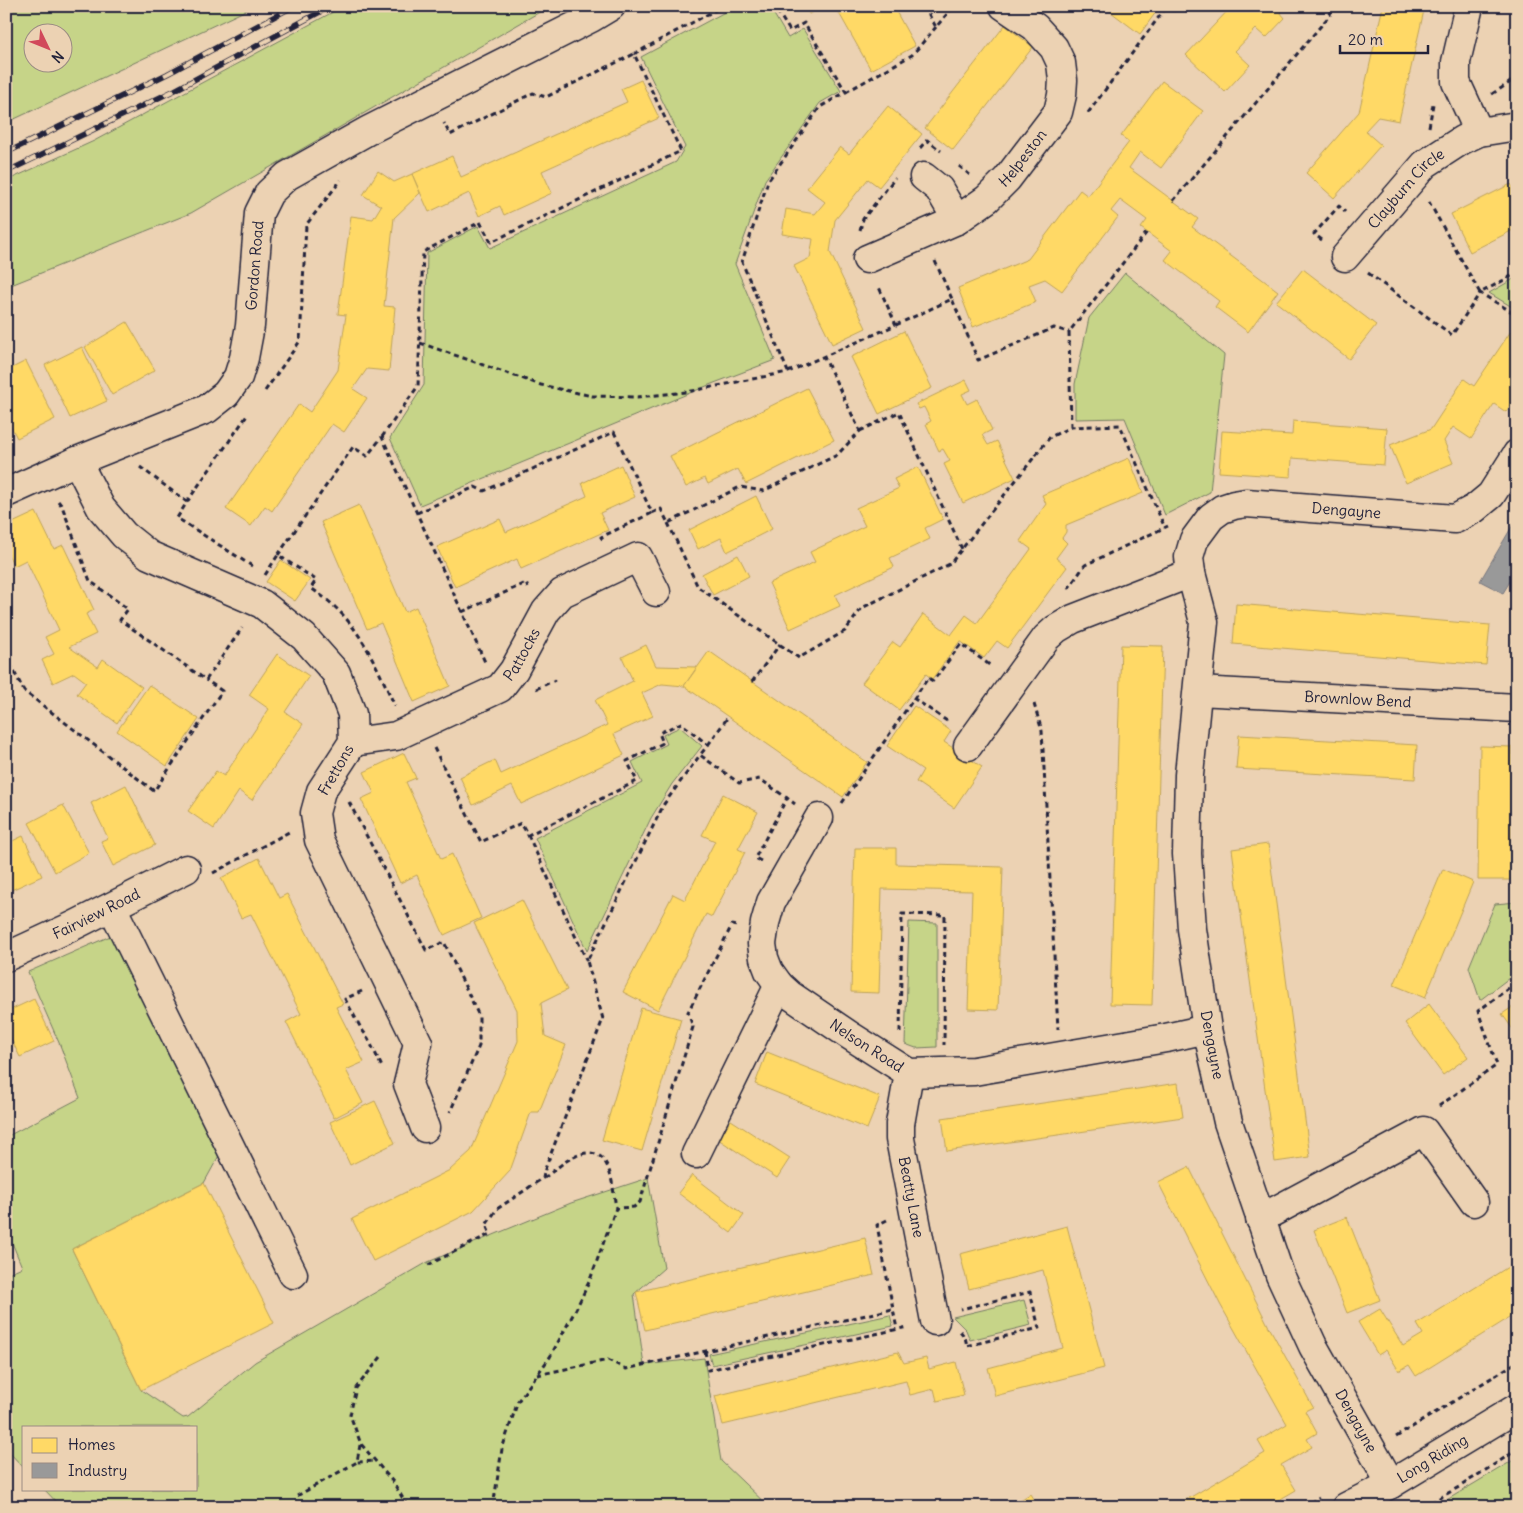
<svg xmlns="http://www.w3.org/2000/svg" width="1523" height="1513" font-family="Delius,sans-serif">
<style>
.green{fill:#c6d488;stroke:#747b62;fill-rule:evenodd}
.homes{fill:#ffd966;stroke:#bda259}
.industry{fill:#999;stroke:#75757d}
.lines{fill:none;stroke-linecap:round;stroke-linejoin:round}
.minor-casing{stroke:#22223b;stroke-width:31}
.path{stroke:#22223b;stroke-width:3;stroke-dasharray:5 4;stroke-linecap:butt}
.minor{stroke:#ecd2b3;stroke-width:28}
.rail-casing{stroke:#22223b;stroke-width:5.5}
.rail{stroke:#ecd2b3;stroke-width:4;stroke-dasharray:11;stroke-linecap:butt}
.labels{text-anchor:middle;stroke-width:5;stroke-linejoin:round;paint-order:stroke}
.street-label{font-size:15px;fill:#22223b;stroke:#ecd2b3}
</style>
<rect width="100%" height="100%" fill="#ecd2b3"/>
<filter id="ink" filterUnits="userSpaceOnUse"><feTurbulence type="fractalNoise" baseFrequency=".02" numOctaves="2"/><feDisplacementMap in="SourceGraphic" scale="10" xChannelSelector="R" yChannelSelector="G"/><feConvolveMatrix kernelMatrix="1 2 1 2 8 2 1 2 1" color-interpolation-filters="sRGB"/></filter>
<g filter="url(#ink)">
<!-- green -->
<g class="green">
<path d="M6,6H255L6,123ZM32,32H62V62H32Z"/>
<path d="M344,6H550L191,213L6,287V181L94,141Z"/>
<path d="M736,6H769L788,38L803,29L841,91L820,103L765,180L735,264L775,360L709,385L420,505L390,438L424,385L427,253L478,226L490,248L676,162L685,147L641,57Z"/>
<path d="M1125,273L1224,355L1210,492L1165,515L1125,418L1075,419V384L1089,318Z"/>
<path d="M1517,277V310L1489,293Z"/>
<path d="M680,727L702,746L672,784L651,818L587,951L535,838L642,783L632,762L667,744L663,735Z"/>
<path d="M1517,902V972L1480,1000L1469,967L1495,904Z"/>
<path d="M909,922L937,923V1047L916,1048L905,1044Z"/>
<path d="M115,934L227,1141L204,1183L72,1249L141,1390L183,1418L188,1417L255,1362L428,1262L571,1203L648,1178L664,1268L634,1294L644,1365L704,1358L721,1461L769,1507H61L44,1489H196V1427H24V1468L6,1449V1274L22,1267L6,1228V1137L80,1098L60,1045L28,972Z"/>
<path d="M1024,1300L1031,1325L970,1340L966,1330L953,1317Z"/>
<path d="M890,1315L893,1326L712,1365L709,1354Z"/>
<path d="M1517,1458V1507H1435Z"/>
</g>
<!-- homes -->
<g class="homes">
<path d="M805,6H823L809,14Z"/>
<path d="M835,6H893L915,46L871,70Z"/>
<path d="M1103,6H1157L1159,8L1140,34Z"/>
<path d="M1232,6H1286L1280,12L1285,18L1266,38L1256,29L1235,51L1250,65L1225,92L1186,55Z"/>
<path d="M1383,6H1425L1399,121L1378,117L1365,131L1381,145L1334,198L1306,173L1359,112Z"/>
<path d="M1005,25L1033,47L953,150L925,128Z"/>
<path d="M641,80L659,118L542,171L552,193L504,215L500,206L479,216L469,193L429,212L412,174L452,156L461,177L627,102L621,89Z"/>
<path d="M1162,81L1203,111L1161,168L1140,152L1129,168L1198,219L1192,227L1278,291L1248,332L1215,307L1219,301L1165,260L1172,251L1141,228L1147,220L1120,200L1111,211L1118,217L1062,291L1045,279L1029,285L1036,302L973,327L958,288L1028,259L1080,190L1088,196L1129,142L1121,136Z"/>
<path d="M888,106L922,134L879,187L868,179L835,220L830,252L866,328L832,344L794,266L810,258L813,239L782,234L786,209L815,214L825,202L807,188L840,147L849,154Z"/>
<path d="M378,171L394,182L412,174L420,193L394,218L384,306L395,307L389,371L367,369L353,389L367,398L344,432L332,424L272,511L265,506L251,526L226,509L299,404L310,412L338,370L346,315L338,314L351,216L373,219L381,206L363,195Z"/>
<path d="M1511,184L1517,194V228L1470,252L1451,214Z"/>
<path d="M1303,269L1376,325L1349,359L1276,302Z"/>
<path d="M127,322L155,370L112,395L85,347Z"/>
<path d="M904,331L932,388L879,414L851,357Z"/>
<path d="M1511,331L1517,334V396L1506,412L1494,404L1471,439L1453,427L1444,441L1453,463L1406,483L1390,445L1431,429L1464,379L1474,386Z"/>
<path d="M82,347L107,401L70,418L45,365Z"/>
<path d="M26,361L55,419L17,438L6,417V371Z"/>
<path d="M966,380L971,390L962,394L967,404L977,399L992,430L982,435L988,445L997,441L1015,478L963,503L944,464L950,461L943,449L939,451L926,424L931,421L924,407L919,409L916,404Z"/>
<path d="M807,388L834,440L746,484L738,469L708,484L705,478L686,487L670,456Z"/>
<path d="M1293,421L1387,428L1384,465L1292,458L1291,477L1219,472L1222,431L1292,435Z"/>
<path d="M1129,458L1143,493L1066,525V532L1062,538L1067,543L1056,558L1067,567L1007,648L997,641L984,658L960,641L932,679L926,674L899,710L862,683L893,642L900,647L923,614L951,635L966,615L977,623L1031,549L1020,541L1046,504L1042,495Z"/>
<path d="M621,465L635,497L600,513L608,530L521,569L517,559L455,587L437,547L500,519L506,532L587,496L582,483Z"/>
<path d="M918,467L943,519L925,528L930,539L890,558L894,567L835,595L840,606L790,629L769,583L815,562L810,552L865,526L856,508L899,488L894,479Z"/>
<path d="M756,496L772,529L727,552L721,538L698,549L689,530Z"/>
<path d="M359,505L405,612L416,607L450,686L414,702L381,623L367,629L321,522Z"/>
<path d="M36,512L54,549L63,545L94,610L86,614L96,634L69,647L98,667L103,659L142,687L117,723L77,694L86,682L74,673L53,683L42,660L54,654L45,637L59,630L26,560L14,566L6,550V526Z"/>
<path d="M738,555L749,576L713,595L702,574Z"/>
<path d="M281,560L310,580L295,601L266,582Z"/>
<path d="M1236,604L1490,625L1486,665L1233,644Z"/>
<path d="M646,645L656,666L697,667L684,686L662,684L642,693L653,716L614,734L624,755L521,804L512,786L473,805L460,777L495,760L501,774L607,725L595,700L633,681L622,657Z"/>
<path d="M1121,645L1163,646L1152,1005L1110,1004Z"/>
<path d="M709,651L867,762L843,797L684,686Z"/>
<path d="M277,654L309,676L285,712L303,724L252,800L239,791L214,829L188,811L216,771L224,776L269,709L249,695Z"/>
<path d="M149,685L199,719L167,766L117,731Z"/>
<path d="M914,706L951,731L944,742L982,767L954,808L916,782L923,770L887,746Z"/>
<path d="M1239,735L1417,745L1415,779L1236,769Z"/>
<path d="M1480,746L1513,747L1511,880H1478Z"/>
<path d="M404,753L416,778L406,782L441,859L452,854L481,918L444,935L417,875L400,883L361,799L374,793L364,772Z"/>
<path d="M126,785L155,845L113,866L101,841L108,838L91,803Z"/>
<path d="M723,794L758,812L738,849L745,852L712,917L706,914L658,1010L623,992L673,894L685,900L715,841L702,835Z"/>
<path d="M63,805L89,853L55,872L29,823Z"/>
<path d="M23,836L42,876L7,892L6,844Z"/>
<path d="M1268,844L1310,1157L1275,1162L1232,849Z"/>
<path d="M855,848H896V864L1003,867L998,1010L968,1009L972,891L882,889L879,993L851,992Z"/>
<path d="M259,858L279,898L287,894L343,1004L336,1007L364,1062L346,1070L363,1103L334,1118L286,1022L301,1014L251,914L241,918L221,878Z"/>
<path d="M1443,869L1473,882L1425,998L1394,985Z"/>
<path d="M522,900L567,990L541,1003L545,1036L566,1045L539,1112H531L510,1171L473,1211L373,1261L352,1219L450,1170L471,1151L518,1041L517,1010L474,923Z"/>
<path d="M34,999L54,1041L20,1057L6,1029V1012Z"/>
<path d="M1429,1004L1468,1057L1443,1075L1405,1023Z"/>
<path d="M1517,1004V1035L1502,1014Z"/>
<path d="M641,1008L681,1019L642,1151L602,1140Z"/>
<path d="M767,1052L880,1097L867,1129L755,1084Z"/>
<path d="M1178,1083L1183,1117L947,1151L942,1118Z"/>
<path d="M375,1101L395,1143L350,1165L330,1122Z"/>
<path d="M731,1120L790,1158L777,1178L718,1139Z"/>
<path d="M1189,1167L1268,1325L1313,1407L1305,1411L1317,1433L1307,1439L1312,1447L1281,1465L1296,1490L1267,1507H1174L1265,1453L1258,1441L1287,1424L1220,1304L1158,1182Z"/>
<path d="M692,1175L744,1215L731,1233L678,1193Z"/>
<path d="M204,1183L274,1323L141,1390L72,1249Z"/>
<path d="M1347,1217L1380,1300L1347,1313L1314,1230Z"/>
<path d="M1067,1226L1104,1368L995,1396L988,1368L1063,1348L1043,1270L969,1289L960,1254Z"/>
<path d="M865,1238L874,1275L645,1330L636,1292Z"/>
<path d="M1516,1262L1517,1313L1416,1376L1409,1365L1399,1371L1386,1350L1378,1355L1358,1322L1380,1309L1403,1346L1423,1334L1417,1324Z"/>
<path d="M898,1352L904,1363L926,1358L929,1369L956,1362L964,1395L937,1401L934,1389L910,1395L906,1381L723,1425L715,1396Z"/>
<path d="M1030,1494L1038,1507H1009Z"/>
</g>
<!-- industry -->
<path class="industry" d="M1517,518V570L1503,593L1480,581Z"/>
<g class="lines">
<defs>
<g id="minor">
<path d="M1469,6L1456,62V82L1479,132"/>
<path d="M924,177L939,189L957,220"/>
<path id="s1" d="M1345,257L1425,164L1462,140L1479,132L1517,126"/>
<path id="s2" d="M867,259L957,220L987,199L1007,179L1058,112L1062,95L1063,80L1061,63L1054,48L1035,27L1004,6"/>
<path d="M77,461L101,508L124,535L149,555L262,604L304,637L336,673L352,714L353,742L321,791L315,813L319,840L418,1043L408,1084L425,1128"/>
<path id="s3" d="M6,493L77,461L207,409L226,394L238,377L244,358L250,326L259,213L269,193L287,176L369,130L591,18L611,6"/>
<path id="s4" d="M1198,691L1517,708"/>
<path id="s5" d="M353,742L396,736L500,688L514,670L546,611L562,593L638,557L656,592"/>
<path d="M968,746L1046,638L1056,629L1073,619L1191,573"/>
<path id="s6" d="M819,818L771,902L765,923L762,944L764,958L769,971L779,985L790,995L849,1035L909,1073L974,1071L1166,1038L1207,1029"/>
<path d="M112,907L293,1274"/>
<path id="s7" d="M6,957L73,926L186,869"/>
<path id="s8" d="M909,1073L900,1124V1139L935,1321"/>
<path d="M696,1154L779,985"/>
<path d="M1260,1219L1424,1131L1474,1202"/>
<path id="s9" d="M1391,1484L1313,1346L1280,1275L1228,1122L1207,1029L1192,929L1187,854L1189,775L1204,622L1191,573L1189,557L1194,540L1211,517L1222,509L1234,505L1246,503L1455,519L1474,509L1491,495L1517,454"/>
<path id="s10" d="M1346,1507L1391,1484L1517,1408"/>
</g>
</defs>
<!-- minor casing -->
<use href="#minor" class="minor-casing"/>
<!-- path -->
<g class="path">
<path d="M924,6L936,27L954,6"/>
<path d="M1514,6L1517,10"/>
<path d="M634,54L723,6"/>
<path d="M846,92L912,55L936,27"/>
<path d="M1492,94L1517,78"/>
<path d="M1088,113L1164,10H1175L1178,6"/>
<path d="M1429,127L1433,104"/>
<path d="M920,148L927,140L941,151"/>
<path d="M959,166L970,175"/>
<path d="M1173,201L1330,15L1332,6"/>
<path d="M1429,202L1480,293L1517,273"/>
<path d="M860,230L863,219L895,178"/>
<path d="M1322,240L1314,234L1339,206L1345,212"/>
<path d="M935,261L952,299"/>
<path d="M1368,273L1452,335L1480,293L1517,315"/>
<path d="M896,325L952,299L978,360L1054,328L1069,332"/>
<path d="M420,343L541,385L592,396L637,397L687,392L788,372L742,262L768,181L820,107L846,92L804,23L790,31L774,6"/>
<path d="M788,372L896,325L878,285"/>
<path d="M265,391L300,341L306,225L341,180"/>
<path d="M1071,427L1069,332L1147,232"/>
<path d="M860,431L899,412L962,549"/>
<path d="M382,437L418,386L423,252L480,222L491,242L681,151L634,54L546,97L533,93L450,135L444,123"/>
<path d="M140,467L187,502L177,518L252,566"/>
<path d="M58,501L62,506L90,581L128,609L120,620L206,680L242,628"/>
<path d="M187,502L248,414"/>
<path d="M417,513L475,487L484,491L614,432L652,513L601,537L604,541"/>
<path d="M652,513L661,509L668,523L740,487L763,491L837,455L860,431L824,357"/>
<path d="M668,523L698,587L799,658L845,631L862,608L950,564L1050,437L1071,427L1120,425L1165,528"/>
<path d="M278,555L353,447L367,456L382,437L485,662"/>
<path d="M265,575L278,555L316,580L311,588C319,594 328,600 335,607C364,634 379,672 395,706"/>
<path d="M1068,589L1085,565L1168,526"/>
<path d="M462,612L526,583L528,588"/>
<path d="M6,656L24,691L154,791L222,691L206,680"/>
<path d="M1511,679L1512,676L1515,608"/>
<path d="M752,682L780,644"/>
<path d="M536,689L555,680"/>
<path d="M913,698L950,723"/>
<path d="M1034,704L1042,731L1058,1029"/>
<path d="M708,745L728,717"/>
<path d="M434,748L481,842L521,823L528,835L637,781L627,761L663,743L659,733L681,723L708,745L700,755"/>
<path d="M349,802L426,950L444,942L479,1016V1046L450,1112"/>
<path d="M842,803L928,678L933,681L961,644L991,666"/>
<path d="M528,835L587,961"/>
<path d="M761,861L755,858L787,798L795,804"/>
<path d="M213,873L289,832"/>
<path d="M362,991L345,999L362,1030L367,1036L382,1067"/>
<path d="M900,1032L902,914L945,915L944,1045"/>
<path d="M1439,1106L1497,1065L1478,1011L1517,982"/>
<path d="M544,1178C554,1171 565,1160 576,1156C612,1141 612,1185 616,1208"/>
<path d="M887,1220L877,1225L893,1309"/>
<path d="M428,1265L490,1234L486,1225L497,1209L543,1178L545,1169L603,1019L587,961L664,804L700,755L739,783L760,779L787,798"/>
<path d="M960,1331L965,1337L967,1346L1039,1328L1030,1292L961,1309"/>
<path d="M705,1351L708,1370L908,1327"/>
<path d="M381,1357L356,1388L350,1415L361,1444L393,1482L408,1507"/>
<path d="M537,1375L608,1360L626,1369L893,1309L897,1329"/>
<path d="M1396,1437L1517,1362"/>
<path d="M360,1445L357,1462L375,1461"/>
<path d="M297,1496L357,1462"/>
<path d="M493,1507L502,1449L518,1401L550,1357L576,1309L590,1280L616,1208L634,1207L640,1202L693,1027L688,1012L732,925L737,926"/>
<path d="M1302,1507L1319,1498"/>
<path d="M1423,1507L1459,1487L1517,1450"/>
</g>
<!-- minor -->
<use href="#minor" class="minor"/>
<defs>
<g id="rail">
<path d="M6,153L167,74L294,6"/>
<path d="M6,172L175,90L331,6"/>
</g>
</defs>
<!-- rail casing -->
<use href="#rail" class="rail-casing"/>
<!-- rail -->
<use href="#rail" class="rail"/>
</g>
</g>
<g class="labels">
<!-- street labels -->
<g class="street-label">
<text dy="5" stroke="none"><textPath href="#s2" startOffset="189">Helpeston</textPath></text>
<text dy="5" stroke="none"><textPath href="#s1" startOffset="92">Clayburn Circle</textPath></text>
<text dy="5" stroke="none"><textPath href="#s3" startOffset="376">Gordon Road</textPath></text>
<text dy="5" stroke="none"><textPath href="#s9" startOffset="1155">Dengayne</textPath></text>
<text dy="5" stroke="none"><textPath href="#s5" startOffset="198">Pattocks</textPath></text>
<text dy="5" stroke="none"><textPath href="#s4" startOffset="160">Brownlow Bend</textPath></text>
<text transform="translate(336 770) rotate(-60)" y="5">Frettons</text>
<text dy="5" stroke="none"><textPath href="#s7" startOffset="100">Fairview Road</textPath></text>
<text transform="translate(1212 1045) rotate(79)" y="5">Dengayne</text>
<text dy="5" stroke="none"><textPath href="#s6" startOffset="292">Nelson Road</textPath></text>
<text dy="5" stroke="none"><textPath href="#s8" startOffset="126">Beatty Lane</textPath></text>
<text transform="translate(1356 1421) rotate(61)" y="5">Dengayne</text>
<text dy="5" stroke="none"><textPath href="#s10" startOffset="99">Long Riding</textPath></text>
</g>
</g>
<!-- margin -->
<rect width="1523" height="1513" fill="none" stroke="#ecd2b3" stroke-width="25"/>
<rect x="12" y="12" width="1498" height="1488" fill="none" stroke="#22223b" stroke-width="2" filter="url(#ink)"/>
<!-- legend -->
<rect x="22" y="1426" width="175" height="65" fill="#ecd2b3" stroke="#9b8c83"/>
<rect x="32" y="1438" width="25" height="15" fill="#ffd966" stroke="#9b8c83"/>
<text x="68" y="1450" font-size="15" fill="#22223b">Homes</text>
<rect x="32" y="1463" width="25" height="15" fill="#999999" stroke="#9b8c83"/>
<text x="68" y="1476" font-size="15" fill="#22223b">Industry</text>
<!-- north arrow -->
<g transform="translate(48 48) rotate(133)"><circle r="24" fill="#ecd2b3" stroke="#9b8c83"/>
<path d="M0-4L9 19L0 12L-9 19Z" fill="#d1495b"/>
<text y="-8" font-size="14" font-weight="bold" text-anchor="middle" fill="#22223b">N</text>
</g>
<!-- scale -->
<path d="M1340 45v8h88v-8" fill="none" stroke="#22223b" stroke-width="2.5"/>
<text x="1348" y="45" font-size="15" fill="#22223b" stroke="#ecd2b3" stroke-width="4" paint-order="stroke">20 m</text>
</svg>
